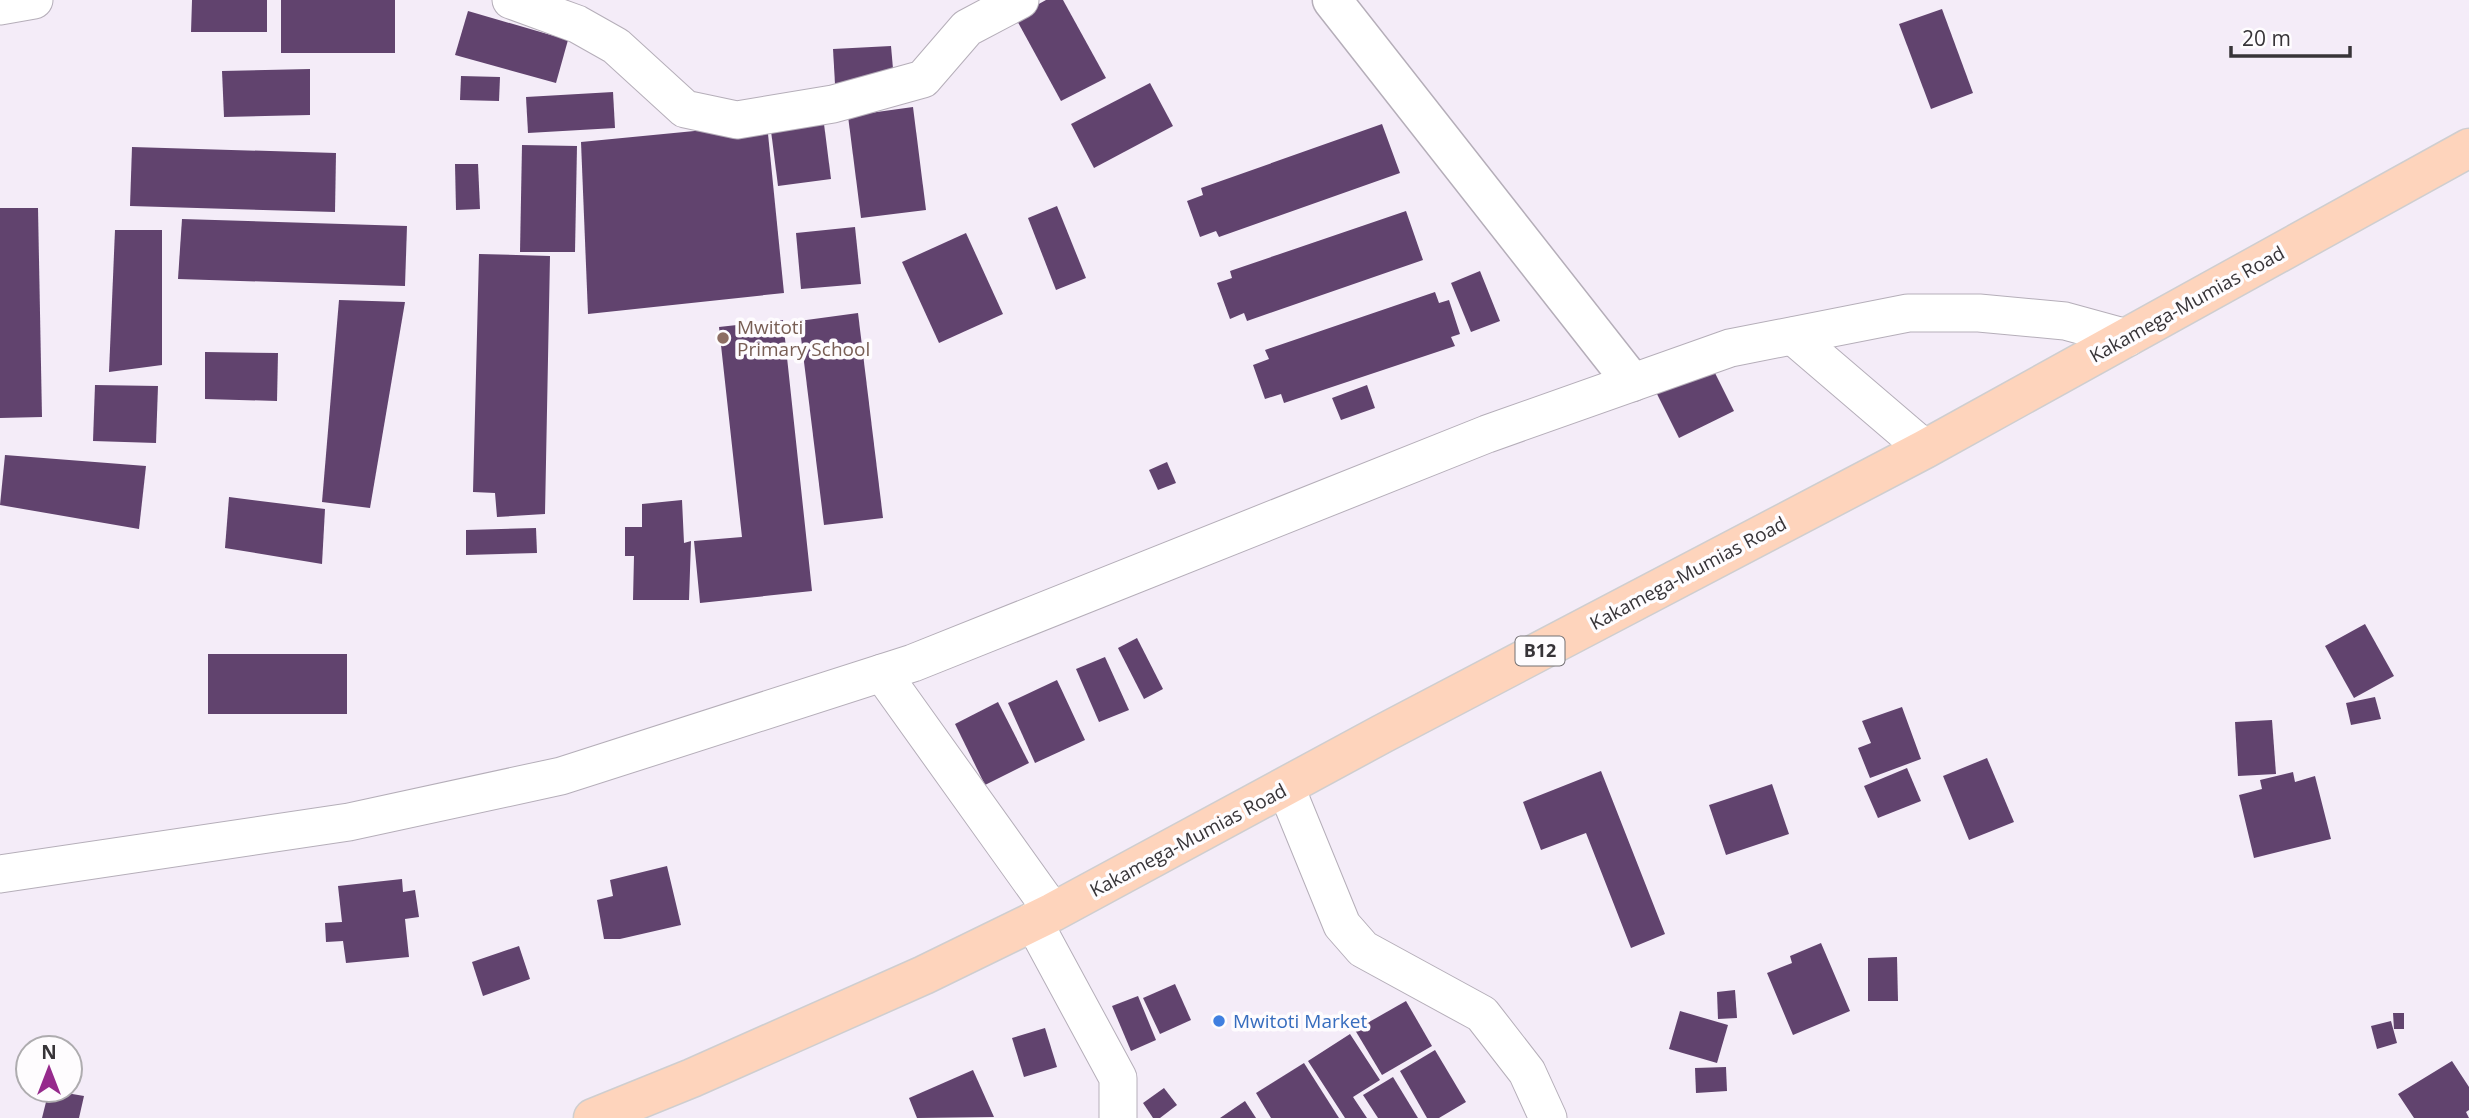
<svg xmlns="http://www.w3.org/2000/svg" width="2469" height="1118" font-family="'Open Sans',sans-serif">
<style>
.building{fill:#61436e}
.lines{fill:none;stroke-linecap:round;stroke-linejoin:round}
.minor-casing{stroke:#b5aeb9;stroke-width:39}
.tertiary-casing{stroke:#b5aeb9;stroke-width:41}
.trunk-casing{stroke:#cfcecf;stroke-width:41}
.minor{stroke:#fff;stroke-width:37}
.tertiary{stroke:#fff;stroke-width:38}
.trunk{stroke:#fed4bc;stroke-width:38}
.education-dot{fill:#8d6e63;stroke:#fefcfe;stroke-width:2.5}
.shop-dot{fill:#3f7fe0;stroke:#fefcfe;stroke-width:2.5}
.labels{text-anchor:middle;stroke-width:7;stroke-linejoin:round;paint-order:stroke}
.shield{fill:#fefcfe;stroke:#737073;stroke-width:2}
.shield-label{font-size:18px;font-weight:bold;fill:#373438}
.street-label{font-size:19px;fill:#373438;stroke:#fefcfe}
.education-label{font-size:19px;fill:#785e54;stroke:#fefcfe;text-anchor:start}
.shop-label{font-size:19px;fill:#366cbe;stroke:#fefcfe;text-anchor:start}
</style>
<rect width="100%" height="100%" fill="#f4ecf8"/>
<!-- building -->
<g class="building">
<path d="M192,0H267V32H191Z"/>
<rect x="281" y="0" width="114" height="53"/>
<path d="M1046,0H1063L1106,78L1061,101L1015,17Z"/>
<path d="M1942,9L1973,93L1931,109L1899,24Z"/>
<path d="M468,11L568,40L556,83L455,55Z"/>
<path d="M891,46L894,80L835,84L833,49Z"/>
<path d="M310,69V115L224,117L222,71Z"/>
<path d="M461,76L500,77L499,101L460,100Z"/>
<path d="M1150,83L1173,126L1094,168L1071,124Z"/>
<path d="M613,92L615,128L528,133L526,97Z"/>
<path d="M913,107L926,210L861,218L848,116Z"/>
<path d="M823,116L831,179L778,186L770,123Z"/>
<path d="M767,124L784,293L588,314L581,142Z"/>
<path d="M1382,124L1400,173L1219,237L1216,231L1200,237L1187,201L1203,195L1201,188Z"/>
<path d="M522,145L577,146L575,252H520Z"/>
<path d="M132,147L336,153L335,212L130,206Z"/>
<path d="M455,164H478L480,209L456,210Z"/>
<path d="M1057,206L1086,278L1056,290L1028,218Z"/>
<path d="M0,208H38L42,417L0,418Z"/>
<path d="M1406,211L1423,260L1247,321L1244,313L1230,319L1217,283L1232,278L1230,271Z"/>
<path d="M182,219L407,226L405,286L178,279Z"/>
<path d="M855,227L861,284L801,289L796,233Z"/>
<path d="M115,230H162V365L109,372Z"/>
<path d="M966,233L1003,314L939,343L902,262Z"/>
<path d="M479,254L550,256L545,514L497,517L495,493L473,492Z"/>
<path d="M1480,271L1500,321L1471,332L1451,283Z"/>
<path d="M1435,292L1439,303L1449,300L1460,334L1451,337L1455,346L1284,403L1281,394L1265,399L1253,365L1269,359L1265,350Z"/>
<path d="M339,300L405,302L370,508L322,502Z"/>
<path d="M858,313L883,518L824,525L799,321Z"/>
<path d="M783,320L812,591L700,603L694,541L742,537L719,327Z"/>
<path d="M205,352L278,353L277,401L205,399Z"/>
<path d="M1709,361L1734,411L1679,438L1654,388Z"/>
<path d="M95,385L158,386L156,443L93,441Z"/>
<path d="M1367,385L1375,408L1341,420L1332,398Z"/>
<path d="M5,455L146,466L139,529L0,505Z"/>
<path d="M1167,462L1176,483L1158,490L1149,470Z"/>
<path d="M229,497L325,509L322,564L225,548Z"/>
<path d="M682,500L684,543L691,541L689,600H633L634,556H625V527H642V504Z"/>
<path d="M536,528L537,553L466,555V530Z"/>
<path d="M2365,624L2394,676L2354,698L2325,646Z"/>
<path d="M1137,638L1163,689L1144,699L1118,648Z"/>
<rect x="208" y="654" width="139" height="60"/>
<path d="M1105,657L1129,710L1099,722L1076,669Z"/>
<path d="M1057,680L1085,740L1035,763L1008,703Z"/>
<path d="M2375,697L2381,719L2351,725L2346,703Z"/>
<path d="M998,702L1029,763L985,785L955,724Z"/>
<path d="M1902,707L1921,759L1870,778L1858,748L1871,743L1862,721Z"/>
<path d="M2272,720L2276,774L2238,776L2235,722Z"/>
<path d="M1987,758L2014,822L1969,840L1943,776Z"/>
<path d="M1907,768L1921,801L1878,818L1864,786Z"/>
<path d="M1601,771L1665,934L1631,948L1586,833L1541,850L1523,802Z"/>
<path d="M2293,772L2295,782L2315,776L2331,839L2254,858L2239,795L2262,789L2260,780Z"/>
<path d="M1772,784L1789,834L1726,855L1709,805Z"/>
<path d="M667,866L681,925L620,939H604L597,900L613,896L610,880Z"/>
<path d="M402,879L403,892L415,890L419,917L405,919L409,957L346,963L343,941L326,942L325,923L342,922L338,886Z"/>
<path d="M1821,943L1850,1011L1793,1035L1767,973L1792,963L1790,956Z"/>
<path d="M519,946L530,979L483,996L472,962Z"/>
<path d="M1897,957L1898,1001H1868V958Z"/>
<path d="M1175,984L1191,1020L1160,1034L1143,998Z"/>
<path d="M1735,990L1737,1018L1718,1019L1717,992Z"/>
<path d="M1138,996L1156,1040L1131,1051L1112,1006Z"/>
<path d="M1406,1001L1432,1046L1382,1075L1355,1030Z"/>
<path d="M1680,1011L1728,1025L1717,1063L1669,1049Z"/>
<path d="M2393,1013H2404V1029H2394Z"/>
<path d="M2391,1021L2397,1043L2377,1049L2371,1026Z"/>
<path d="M1045,1028L1057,1067L1024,1077L1012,1038Z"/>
<path d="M1350,1034L1380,1080L1353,1097L1367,1118H1345L1308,1061Z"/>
<path d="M1435,1050L1466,1102L1439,1118H1427L1400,1071Z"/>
<path d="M2452,1061L2469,1087V1110L2466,1112L2469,1118H2414L2398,1094Z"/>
<path d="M1304,1063L1339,1118H1271L1256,1093Z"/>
<path d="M1726,1067L1727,1091L1696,1093L1695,1068Z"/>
<path d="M973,1070L994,1117L917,1118L909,1098Z"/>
<path d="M1393,1077L1418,1118H1378L1363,1095Z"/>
<path d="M1164,1088L1177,1105L1160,1118H1153L1143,1103Z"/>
<path d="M49,1090L84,1096L79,1118H42Z"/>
<path d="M1245,1101L1256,1118H1220Z"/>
</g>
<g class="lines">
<defs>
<g id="minor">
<path d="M511,0L577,24L616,46L685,109L737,120L833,104L923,79L967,28L1020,0"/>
<path d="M0,6L34,0"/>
<path d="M1793,336L1925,449"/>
<path d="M882,673L1053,912"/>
<path d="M1286,788L1342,925L1363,949L1482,1014L1527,1072L1548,1118"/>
<path d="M0,874L349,822L561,776L913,663L1487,434L1730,348L1908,313H1979L2065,321L2127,338"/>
<path d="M1033,921L1118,1078V1118"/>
</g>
<path id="tertiary" d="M1332,0L1632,382"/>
<path id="trunk" d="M593,1118L692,1078L924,975L1053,912L1382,734L1925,449L2469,148"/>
</defs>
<!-- minor casing -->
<use href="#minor" class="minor-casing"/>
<!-- tertiary casing -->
<use href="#tertiary" class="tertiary-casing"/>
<!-- trunk casing -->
<use href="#trunk" class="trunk-casing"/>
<!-- minor -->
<use href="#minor" class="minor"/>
<!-- tertiary -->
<use href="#tertiary" class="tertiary"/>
<!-- trunk -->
<use href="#trunk" class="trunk"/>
</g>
<!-- markers -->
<circle class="education-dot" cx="723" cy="338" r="7"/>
<circle class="shop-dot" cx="1219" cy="1021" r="7"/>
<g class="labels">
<!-- shield labels -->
<rect class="shield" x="1515.5" y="636.5" width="49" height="29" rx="5"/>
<g class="shield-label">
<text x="1540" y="657">B12</text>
</g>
<!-- street labels -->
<g class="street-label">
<text transform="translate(2187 304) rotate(-29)" y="7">Kakamega-Mumias Road</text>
<text transform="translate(1688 573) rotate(-28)" y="7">Kakamega-Mumias Road</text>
<text transform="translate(1188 840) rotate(-28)" y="7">Kakamega-Mumias Road</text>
</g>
<!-- education labels -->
<g class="education-label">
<text x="737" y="334">Mwitoti<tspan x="737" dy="22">Primary School</tspan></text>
</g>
<!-- shop labels -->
<g class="shop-label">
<text x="1233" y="1028">Mwitoti Market</text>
</g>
</g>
<!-- north arrow -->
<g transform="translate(49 1069)"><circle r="33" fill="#fefcfe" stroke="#aeacaf" stroke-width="2"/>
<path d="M0-5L12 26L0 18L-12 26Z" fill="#962a8c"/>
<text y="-10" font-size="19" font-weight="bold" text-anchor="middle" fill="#373438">N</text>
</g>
<!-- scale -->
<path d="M2231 46v10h119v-10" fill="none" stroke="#373438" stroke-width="3.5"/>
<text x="2242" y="46" font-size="21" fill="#373438" stroke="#fefcfe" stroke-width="5" paint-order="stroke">20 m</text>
</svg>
